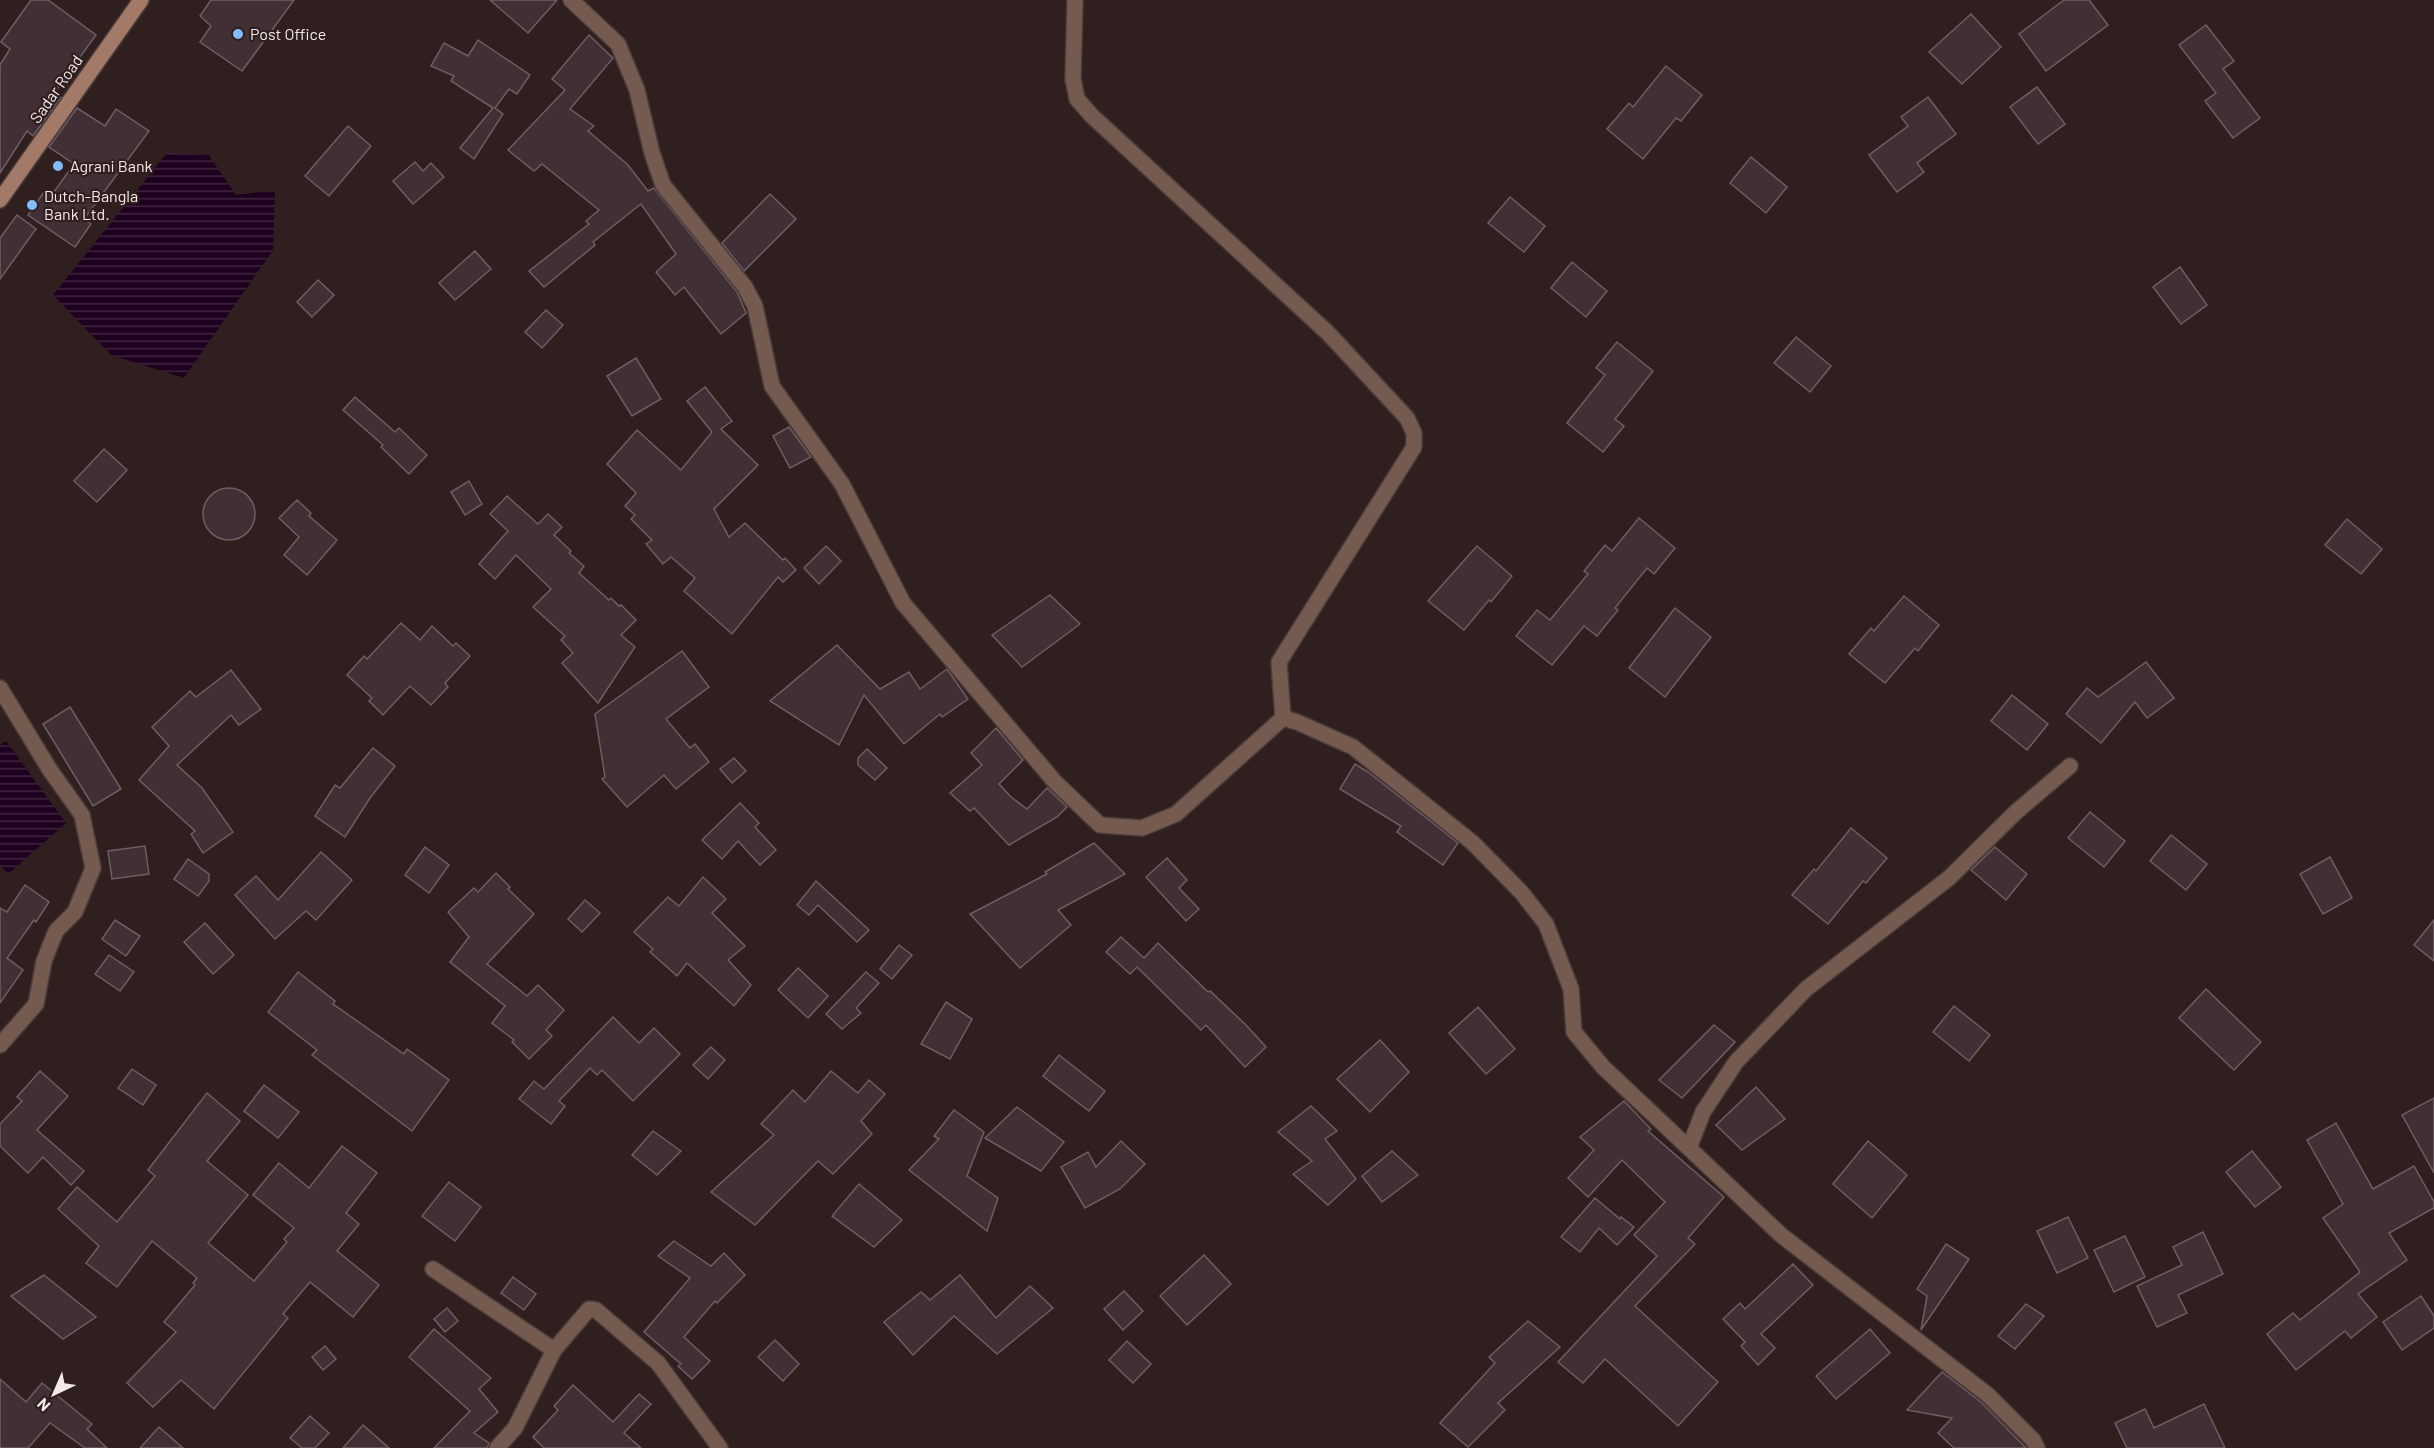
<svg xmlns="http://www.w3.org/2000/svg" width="2434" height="1448" font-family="Barlow,sans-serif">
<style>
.water{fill:url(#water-rules)}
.building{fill:#403036;stroke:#6e5d63;stroke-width:1.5}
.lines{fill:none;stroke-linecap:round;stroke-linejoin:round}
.street-casing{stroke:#4b3b3b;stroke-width:18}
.secondary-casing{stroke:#4b3b3b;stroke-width:18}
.street{stroke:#755b4f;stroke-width:15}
.secondary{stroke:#a37a67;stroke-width:15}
.poi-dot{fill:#82bcfa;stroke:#2f1f1f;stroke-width:2}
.labels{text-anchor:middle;stroke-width:4.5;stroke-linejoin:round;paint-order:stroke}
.poi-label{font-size:16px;fill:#f4e9e9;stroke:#2f1f1f;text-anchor:start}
.street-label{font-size:16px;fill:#f4e9e9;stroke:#2f1f1f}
</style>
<defs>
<pattern id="water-rules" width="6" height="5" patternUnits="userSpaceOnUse" patternTransform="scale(1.5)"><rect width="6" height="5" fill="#1e001f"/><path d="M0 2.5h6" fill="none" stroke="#3f2540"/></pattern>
</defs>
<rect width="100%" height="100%" fill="#2f1f1f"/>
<!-- water -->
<g class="water">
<path d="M167,153L208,154L236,195L275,190L273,250L184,378L111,355L53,295Z"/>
<path d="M6,741L66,823L8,874L0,865V745Z"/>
</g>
<!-- building -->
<g class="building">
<path d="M31,0H48L96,35L54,93L61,97L33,136L27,131L0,173V65L10,49L1,42Z"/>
<path d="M211,0H294L242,71L200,42L211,26L200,16Z"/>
<path d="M490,0H557L528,33Z"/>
<path d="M2064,0H2089L2108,25L2046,71L2019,34Z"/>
<path d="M1971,14L2001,47L1962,84L1929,52Z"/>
<path d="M2206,25L2234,61L2223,69L2260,118L2233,138L2205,101L2216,93L2179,45Z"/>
<path d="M589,35L613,58L570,109L594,126L588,131L627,164L648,191L654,188L737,292L746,313L721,334L684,287L675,295L656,272L676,254L641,204L593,242L595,245L544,287L529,271L589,224L586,221L599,210L542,164L534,171L508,150L565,90L552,79Z"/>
<path d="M478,40L530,75L517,94L509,89L495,108L503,114L474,159L460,148L493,108L451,81L454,76L431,66L444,43L468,56Z"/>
<path d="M1666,66L1702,95L1681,121L1676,118L1643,159L1607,129L1629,103L1633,107Z"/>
<path d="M2037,87L2065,124L2038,144L2010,107Z"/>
<path d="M1928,97L1956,134L1917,163L1924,172L1897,192L1869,155L1908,126L1901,117Z"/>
<path d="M77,108L105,126L116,109L149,131L84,219L91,224L75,247L28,215L44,192L51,196L74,164L49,147Z"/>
<path d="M348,126L371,146L329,196L305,176Z"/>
<path d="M1751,157L1787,187L1766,213L1730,183Z"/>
<path d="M415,162L423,171L431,163L444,177L413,204L393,181Z"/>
<path d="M770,194L796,219L744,271L722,243Z"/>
<path d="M1510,197L1545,226L1524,252L1488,223Z"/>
<path d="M17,215L36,229L0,279V238Z"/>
<path d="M475,251L491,269L455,300L439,283Z"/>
<path d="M1572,262L1607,291L1586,317L1551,288Z"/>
<path d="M2180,267L2207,305L2181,324L2153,287Z"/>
<path d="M318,280L334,295L312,317L297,302Z"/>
<path d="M546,310L563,325L542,348L525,332Z"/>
<path d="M1796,337L1831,366L1810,392L1774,363Z"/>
<path d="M1617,342L1653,371L1615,419L1624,426L1603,452L1567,423L1605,375L1596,368Z"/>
<path d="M636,358L661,399L632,416L607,376Z"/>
<path d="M705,387L732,421L721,429L758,465L714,509L729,537L745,523L783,560L785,558L796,570L783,582L778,577L732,634L684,591L695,578L671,557L663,564L646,544L652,540L631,519L635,515L625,506L636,493L607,464L637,430L681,470L712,432L687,401Z"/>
<path d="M355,397L395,432L399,428L427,455L409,474L381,447L383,445L343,410Z"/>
<path d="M789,427L811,457L790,468L773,436Z"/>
<path d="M104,449L127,470L97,502L74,481Z"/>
<path d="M469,481L482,504L465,515L451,492Z"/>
<circle cx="229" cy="514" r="26"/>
<path d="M507,496L538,524L548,514L562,527L554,535L571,551L569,553L584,566L579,573L609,600L611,598L619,606L621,605L636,620L621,635L635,647L598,703L562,663L573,653L561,640L565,636L533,607L551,589L516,555L495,579L479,564L508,531L490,514Z"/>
<path d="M297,500L311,513L309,516L337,540L307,575L284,555L299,537L279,518Z"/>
<path d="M1639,518L1675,548L1654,574L1647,568L1615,608L1618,610L1597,636L1584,626L1552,665L1516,636L1537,610L1550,620L1588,574L1584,571L1605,545L1612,551Z"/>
<path d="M2347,519L2382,549L2361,574L2325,545Z"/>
<path d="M826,546L841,561L819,584L804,568Z"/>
<path d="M1477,546L1512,576L1491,602L1489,600L1464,630L1428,601Z"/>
<path d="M1050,595L1080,624L1022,667L992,635Z"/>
<path d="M1904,596L1939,625L1918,651L1915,648L1885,683L1849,654L1871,628L1874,631Z"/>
<path d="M1675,608L1711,637L1665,697L1629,668Z"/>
<path d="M401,623L420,640L432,626L453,646L456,643L470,656L445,683L448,687L431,705L410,686L383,715L369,701L372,698L347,675L364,656L367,659Z"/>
<path d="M837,645L880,689L909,672L920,689L947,669L968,699L942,717L940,714L904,744L864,695L839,745L770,701Z"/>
<path d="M682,651L709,687L666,719L690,748L695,744L709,762L676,789L664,775L627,807L602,779L605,777L595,714Z"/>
<path d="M2146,662L2174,698L2147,718L2135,702L2101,743L2066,714L2087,688L2098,697Z"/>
<path d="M231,670L261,709L239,725L231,715L177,765L202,788L233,832L203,853L191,834L195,831L139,780L169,746L152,727L190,691L196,697Z"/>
<path d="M2012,695L2048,724L2027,750L1991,721Z"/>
<path d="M70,707L121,789L93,806L43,724Z"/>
<path d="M996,728L1023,760L999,784L1011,797L1027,809L1047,788L1067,807L1057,817L1009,845L974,808L970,811L950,793L982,765L971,753Z"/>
<path d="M373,748L395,766L370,798L345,837L315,816L335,785L340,788Z"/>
<path d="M867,749L887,768L875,780L858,765V758Z"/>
<path d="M734,758L746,771L732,783L720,769Z"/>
<path d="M1355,764L1368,772L1458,843L1443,865L1397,832L1401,826L1340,789Z"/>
<path d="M740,803L759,823L755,827L776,850L760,865L738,841L722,859L702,840Z"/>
<path d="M2090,812L2125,841L2104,867L2068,838Z"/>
<path d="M1851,828L1887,858L1866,883L1863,881L1828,924L1792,895L1814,869L1816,871Z"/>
<path d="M2171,835L2207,864L2186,890L2150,861Z"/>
<path d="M1094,843L1125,874L1058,910L1071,925L1020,968L970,914L1047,874L1045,872Z"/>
<path d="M145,846L149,874L112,879L108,851Z"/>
<path d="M425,847L449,865L429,893L405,875Z"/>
<path d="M1995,847L2027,874L2006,900L1971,870Z"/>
<path d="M321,852L352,880L316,920L306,911L275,939L235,895L256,876L278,900Z"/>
<path d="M2330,857L2352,898L2323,914L2300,874Z"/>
<path d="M1167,858L1187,880L1179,888L1199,909L1186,921L1146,877Z"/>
<path d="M188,859L209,874V881L198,896L174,879Z"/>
<path d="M496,873L510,887L508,889L534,914L487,964L527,996L538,985L564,1010L546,1030L552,1036L529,1059L512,1042L514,1040L492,1023L505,1006L450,962L469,937L448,912L474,888L478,892Z"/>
<path d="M703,877L726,899L712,913L745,946L728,960L751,985L734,1006L687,963L677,976L650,952L653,949L634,932L668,897L679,906Z"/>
<path d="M816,881L869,930L857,942L818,905L809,915L797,905Z"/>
<path d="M25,885L49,902L36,922L34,920L7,958L23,970L0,1003V908L7,912Z"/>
<path d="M585,900L600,913L582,932L568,919Z"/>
<path d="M115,920L140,936L126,956L102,939Z"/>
<path d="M2434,920V961L2414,945Z"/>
<path d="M205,923L234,955L213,974L184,942Z"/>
<path d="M1121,937L1144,958L1158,943L1208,992L1210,991L1246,1025L1266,1047L1245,1067L1206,1025L1201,1030L1137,967L1130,974L1106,952Z"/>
<path d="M899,945L912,955L892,979L880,969Z"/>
<path d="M109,955L134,972L120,991L95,974Z"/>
<path d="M798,968L828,996L808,1018L778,990Z"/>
<path d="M298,972L335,1001L333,1004L404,1054L407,1049L449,1080L412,1131L312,1055L317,1050L268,1012Z"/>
<path d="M866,972L879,983L856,1008L861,1013L842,1029L826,1014Z"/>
<path d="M2206,989L2261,1042L2234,1070L2179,1018Z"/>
<path d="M946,1002L972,1019L950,1059L921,1044Z"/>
<path d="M1954,1006L1990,1035L1969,1061L1933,1032Z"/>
<path d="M1478,1007L1515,1049L1486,1074L1449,1033Z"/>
<path d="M613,1017L639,1043L654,1028L680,1054L633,1101L602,1070L597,1075L590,1068L559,1101L565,1106L551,1124L519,1099L534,1081L544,1089Z"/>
<path d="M1714,1025L1735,1042L1682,1098L1659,1080Z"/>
<path d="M1380,1040L1409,1072L1370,1112L1337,1079Z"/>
<path d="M711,1047L725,1060L708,1079L693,1065Z"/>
<path d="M1059,1055L1105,1091L1089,1111L1043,1076Z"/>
<path d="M132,1069L156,1085L143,1105L118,1088Z"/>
<path d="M40,1071L68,1096L37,1130L84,1171L71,1185L43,1157L28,1173L0,1146V1124L22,1101L17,1097Z"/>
<path d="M831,1071L858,1093L869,1080L885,1094L861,1121L872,1134L833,1174L818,1161L755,1225L711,1192L774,1135L761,1124L793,1090L805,1102Z"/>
<path d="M264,1085L299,1112L278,1138L244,1111Z"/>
<path d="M1756,1087L1785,1119L1742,1150L1716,1125Z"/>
<path d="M207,1093L240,1121L207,1161L248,1195L208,1243L254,1281L287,1242L284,1239L294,1228L253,1195L279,1163L309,1188L342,1146L377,1173L346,1213L359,1224L337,1251L379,1285L353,1317L310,1282L283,1314L288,1318L214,1409L181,1380L153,1407L127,1383L176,1332L164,1322L195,1285L193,1283L197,1278L152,1241L117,1287L86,1263L99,1246L58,1209L77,1187L117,1222L155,1176L148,1170Z"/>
<path d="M2434,1098V1173L2402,1115Z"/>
<path d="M1624,1101L1651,1129L1648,1131L1724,1197L1688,1238L1695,1244L1635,1306L1718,1382L1678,1426L1605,1359L1583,1383L1558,1362L1657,1256L1634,1235L1665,1202L1622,1160L1588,1197L1568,1178L1594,1150L1580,1137Z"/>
<path d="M1311,1106L1337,1131L1325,1139L1356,1179L1328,1205L1293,1174L1312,1161L1278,1132Z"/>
<path d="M1017,1107L1064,1142L1041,1171L985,1138Z"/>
<path d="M954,1110L984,1132L967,1176L998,1198L987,1231L909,1170L939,1139L934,1136Z"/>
<path d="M2336,1123L2373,1189L2414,1166L2434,1202V1208L2389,1233L2407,1260L2358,1294L2377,1317L2351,1338L2345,1331L2296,1370L2267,1334L2293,1313L2300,1320L2360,1272L2323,1218L2343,1204L2307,1140Z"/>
<path d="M653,1131L681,1151L657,1175L632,1155Z"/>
<path d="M1121,1141L1145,1164L1120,1189L1085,1208L1061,1167L1088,1152L1096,1167Z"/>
<path d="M1868,1141L1907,1175L1872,1218L1833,1184Z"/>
<path d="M1392,1151L1418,1175L1382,1202L1362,1176Z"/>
<path d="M2252,1151L2281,1187L2255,1207L2226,1172Z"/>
<path d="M449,1182L481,1207L455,1241L422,1216Z"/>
<path d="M859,1184L902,1220L874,1247L832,1216Z"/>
<path d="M1595,1198L1620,1219L1621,1217L1634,1227L1617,1245L1599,1228L1580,1252L1561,1237Z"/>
<path d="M2068,1217L2088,1258L2057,1273L2037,1231Z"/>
<path d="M2203,1232L2223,1274L2178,1295L2187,1313L2157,1327L2137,1286L2182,1265L2173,1247Z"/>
<path d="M2125,1236L2145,1277L2114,1292L2094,1250Z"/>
<path d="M674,1241L711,1266L724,1253L745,1275L717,1303L715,1301L684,1337L710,1361L692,1379L678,1366L681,1364L644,1332L690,1278L658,1256Z"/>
<path d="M1946,1244L1969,1259L1921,1330L1927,1296L1917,1289Z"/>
<path d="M1204,1255L1231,1284L1187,1325L1160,1296Z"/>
<path d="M1793,1264L1813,1285L1761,1334L1775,1348L1758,1365L1741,1346L1745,1342L1723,1319L1740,1303L1745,1309Z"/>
<path d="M44,1275L96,1317L63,1339L11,1296Z"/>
<path d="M960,1275L996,1318L1030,1286L1053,1308L997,1354L954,1316L913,1355L884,1322L921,1292L930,1300Z"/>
<path d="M513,1277L536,1294L524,1310L501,1293Z"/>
<path d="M1124,1291L1143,1311L1123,1330L1104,1309Z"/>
<path d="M2421,1296L2434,1316V1328L2402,1350L2383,1322Z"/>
<path d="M2026,1304L2044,1316L2015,1349L1998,1336Z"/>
<path d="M447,1308L458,1321L445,1332L434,1319Z"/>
<path d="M1528,1321L1560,1347L1498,1403L1505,1410L1468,1447L1440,1423L1495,1363L1489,1357Z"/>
<path d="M434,1329L491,1378L479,1389L498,1412L474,1433L489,1443L487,1448H434L470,1411L409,1357Z"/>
<path d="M1870,1329L1890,1353L1836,1399L1816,1376Z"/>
<path d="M775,1340L799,1364L783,1381L758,1357Z"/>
<path d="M1127,1341L1151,1364L1133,1383L1109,1360Z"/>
<path d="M325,1346L336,1359L323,1370L312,1357Z"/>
<path d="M1942,1372L1982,1403L2026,1448H1954L1938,1433L1952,1418L1907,1410Z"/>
<path d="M0,1379L26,1402L42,1383L92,1424L87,1429L107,1448H85L50,1423L28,1448H0Z"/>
<path d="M573,1385L613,1422L639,1394L651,1404L624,1433L641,1448H544L533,1437L558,1410L554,1406Z"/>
<path d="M2204,1404L2225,1448H2127L2115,1423L2145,1409L2154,1428Z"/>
<path d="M310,1416L329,1433L315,1448H302L290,1438Z"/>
<path d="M363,1425L389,1448H343Z"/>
<path d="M159,1427L183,1448H140Z"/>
</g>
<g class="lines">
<defs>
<g id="street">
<path d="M571,0L618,44L637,90L652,153L663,185L745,287L755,306L772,386L842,484L903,603L1055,782L1100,825L1142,828L1176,814L1283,718L1297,722L1353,747L1473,843L1522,893L1546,924L1571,989L1574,1032L1603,1067L1781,1235L1988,1395L2033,1440L2037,1448"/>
<path d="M1075,0L1073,79L1077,99L1092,116L1328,333L1407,418L1414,433V447L1279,662L1283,718"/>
<path d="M0,688L50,770L82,815L93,868L75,912L56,931L44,961L36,1004L0,1045"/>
<path d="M1689,1148L1703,1112L1736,1062L1806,989L1949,878L2016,812L2070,766"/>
<path d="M433,1269L554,1350L589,1309L596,1310L658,1363L720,1448"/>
<path d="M497,1448L515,1428L554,1350"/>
</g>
<path id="secondary" d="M0,200L141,0"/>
</defs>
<!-- street casing -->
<use href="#street" class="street-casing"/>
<!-- secondary casing -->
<use href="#secondary" class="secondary-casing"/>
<!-- street -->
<use href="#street" class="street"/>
<!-- secondary -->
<use href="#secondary" class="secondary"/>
</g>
<!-- markers -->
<g class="poi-dot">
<circle cx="238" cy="34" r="6"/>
<circle cx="58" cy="166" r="6"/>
<circle cx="32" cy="205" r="6"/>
</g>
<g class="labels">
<!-- poi labels -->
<g class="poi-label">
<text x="250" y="40">Post Office</text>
<text x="70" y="172">Agrani Bank</text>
<text x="44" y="202">Dutch-Bangla<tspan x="44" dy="18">Bank Ltd.</tspan></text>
</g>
<!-- street labels -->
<g class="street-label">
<text transform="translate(56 89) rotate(-55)" y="6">Sadar Road</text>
</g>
</g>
<!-- north arrow -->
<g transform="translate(54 1394) rotate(224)" stroke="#2f1f1f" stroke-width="4.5" paint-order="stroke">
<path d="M0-4.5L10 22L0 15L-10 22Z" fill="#f4e9e9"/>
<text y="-9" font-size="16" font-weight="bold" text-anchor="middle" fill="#f4e9e9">N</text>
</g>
</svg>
